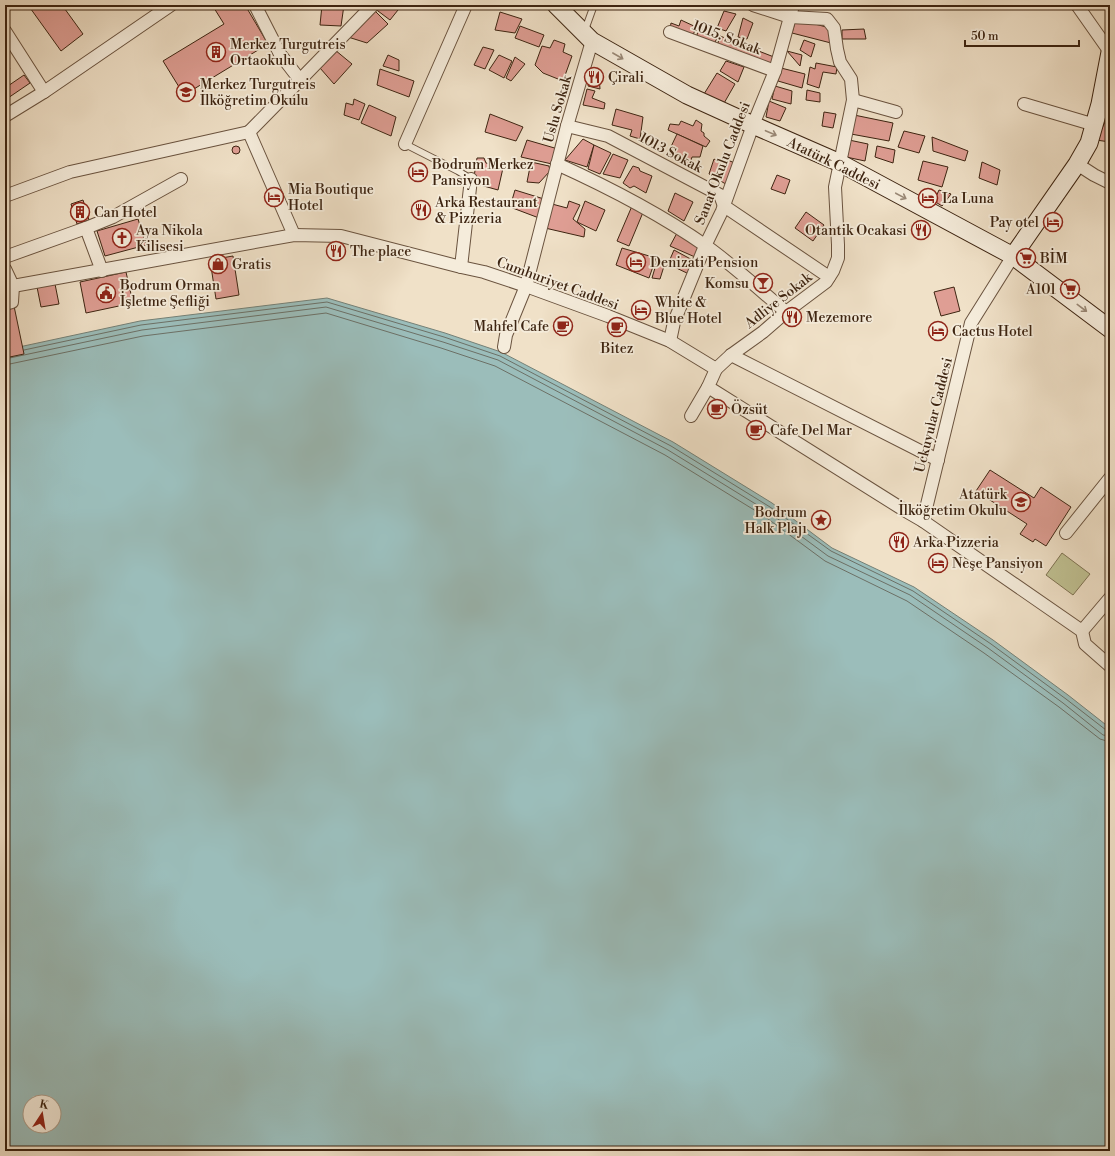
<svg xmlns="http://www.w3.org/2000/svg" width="1115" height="1156" font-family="'Libre Bodoni',serif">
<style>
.green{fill:#c0c192;stroke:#7e7252}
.water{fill:#9bbdba;stroke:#758076;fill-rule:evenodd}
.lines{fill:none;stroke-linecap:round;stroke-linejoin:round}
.shore{stroke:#6c7066;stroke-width:1}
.building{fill:#df9e94;stroke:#3d2411}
.lane-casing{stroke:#6a533f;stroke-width:8}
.street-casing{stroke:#6a533f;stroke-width:14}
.secondary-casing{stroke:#3d2411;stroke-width:19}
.lane{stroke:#f5ecdb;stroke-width:6}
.street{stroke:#f5ecdb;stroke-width:12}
.secondary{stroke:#f5ecdb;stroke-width:17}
.oneway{stroke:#998876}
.labels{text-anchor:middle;stroke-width:3.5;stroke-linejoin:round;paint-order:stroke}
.street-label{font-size:14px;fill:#3d2411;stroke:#f5ecdb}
.poi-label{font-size:14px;fill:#3d2411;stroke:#f5ecdb;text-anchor:start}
</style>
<rect width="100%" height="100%" fill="#f0e1c8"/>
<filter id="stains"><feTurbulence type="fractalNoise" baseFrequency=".005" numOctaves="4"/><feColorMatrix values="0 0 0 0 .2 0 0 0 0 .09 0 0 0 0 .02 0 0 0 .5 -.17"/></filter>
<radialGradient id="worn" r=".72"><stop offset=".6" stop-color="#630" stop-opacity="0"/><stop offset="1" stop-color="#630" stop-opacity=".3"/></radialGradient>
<!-- green -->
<path class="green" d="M1062,553L1090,574L1073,595L1046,575Z"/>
<!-- water -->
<path class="water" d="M327,298L445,333L501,352L673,442L772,503L832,548L914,587L993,640L1068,695L1110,728V1151H5V350L140,321ZM30,1102H54V1126H30Z"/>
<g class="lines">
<!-- shore -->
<g class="shore">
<path d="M24,350L141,325L327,302L444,337L500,356L671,446L770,507L831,551L913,591L991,644L1066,699L1106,730L1110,731"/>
<path d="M5,359L142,330L326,307L443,342L498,360L668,450L767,511L828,556L910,595L988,648L1063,703L1103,735L1110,736"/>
<path d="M5,365L143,336L326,313L441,348L495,366L665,455L764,516L825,561L907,601L984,653L1059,707L1100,739L1110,742"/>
</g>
</g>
<!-- building -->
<g class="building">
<path d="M28,5H62L83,34L61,51Z"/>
<path d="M219,5H245L268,44L184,95L163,61L224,24L214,8Z"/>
<path d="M322,5H344L341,26L320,25Z"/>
<path d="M354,5H368L362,11Z"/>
<path d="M376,5H402L390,20L374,8Z"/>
<path d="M373,9L388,24L367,43L348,37Z"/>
<path d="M724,11L736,14L726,31L717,28Z"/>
<path d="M500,12L522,19L515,33L495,30Z"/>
<path d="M743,18L753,23L747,39L738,37Z"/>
<path d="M796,19L830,28L831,43L792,33Z"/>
<path d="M681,20L696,27L692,38L670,29L671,23L679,26Z"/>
<path d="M520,26L544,35L539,47L515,38Z"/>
<path d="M699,28L718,35L714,45L696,38Z"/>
<path d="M864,29L866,39H842V30Z"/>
<path d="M720,36L774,57L772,67L717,46Z"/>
<path d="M554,40L565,44L563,52L572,56L563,81L543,73L535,65L542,46L550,48Z"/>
<path d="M804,40L815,44L811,57L800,50Z"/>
<path d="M483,47L494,50L485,69L474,65Z"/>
<path d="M335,50L352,64L334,84L320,68Z"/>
<path d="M787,51L802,55L800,66Z"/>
<path d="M388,55L399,60V71L383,66Z"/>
<path d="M499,55L512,61L504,78L489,70Z"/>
<path d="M515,57L525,64L511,81L506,78Z"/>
<path d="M726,61L744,67L738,82L720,71Z"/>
<path d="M5,62L10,69L5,73Z"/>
<path d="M816,63L837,67L836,74L823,72L819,88L807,84L810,67L815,69Z"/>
<path d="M781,68L805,74L802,88L778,81Z"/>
<path d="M380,69L414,81L409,97L377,85Z"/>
<path d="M717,73L735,84L723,105L704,94Z"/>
<path d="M591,74L599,76L600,89L588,86Z"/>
<path d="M24,75L30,83L8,98L5,94V88Z"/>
<path d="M775,86L792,91L791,104L772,99Z"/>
<path d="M587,89L595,91L592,98L605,103L604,109L583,105Z"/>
<path d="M807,90L820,93V102L806,100Z"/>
<path d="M354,99L365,104L359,120L344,115L346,103L353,105Z"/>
<path d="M769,101L786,108L780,121L766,117Z"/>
<path d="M369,105L396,117L391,136L361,123Z"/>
<path d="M616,109L643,117L640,139L630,136L632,130L612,125Z"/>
<path d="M824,112L836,114L833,128L822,126Z"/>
<path d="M490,114L523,127L516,141L485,132Z"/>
<path d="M854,115L893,123L889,141L851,134Z"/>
<path d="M1108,116L1110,117V142L1096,140Z"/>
<path d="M696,120L702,124L701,131L704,133V136L710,141L706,147L668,130L670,124L679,125L681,121L693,126Z"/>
<path d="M904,131L925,136L919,153L898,147Z"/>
<path d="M677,134L703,146L700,157H692L689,167L668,153Z"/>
<path d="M932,137L968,151L965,161L933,151Z"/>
<path d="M583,139L594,145L587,167L565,160Z"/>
<path d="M527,140L558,149L552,164L521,157Z"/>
<path d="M849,140L868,144L865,161L846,157Z"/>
<path d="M594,145L611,153L600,174L588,169Z"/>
<circle cx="236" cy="150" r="4"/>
<path d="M877,146L895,150L893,163L875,157Z"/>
<path d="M613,154L628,160L620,178L603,174Z"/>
<path d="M477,158H484L486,163L503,168L498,190L473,183Z"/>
<path d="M722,158L735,163L729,186L709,174L714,159L719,162Z"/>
<path d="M923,161L948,167L942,187L918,180Z"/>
<path d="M531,162L549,166L550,171L539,183L527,182Z"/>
<path d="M982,162L1000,170L997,185L979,178Z"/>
<path d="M633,166L639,168L640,171L652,176L646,193L634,186L630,188L623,183Z"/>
<path d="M777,175L790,180L785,194L771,189Z"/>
<path d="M515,190L544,199L539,218L510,207Z"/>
<path d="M939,190L951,194L942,206L934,201Z"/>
<path d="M675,193L693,202L684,221L668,211Z"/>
<path d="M83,200L89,220L77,224L71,204Z"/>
<path d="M569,201L580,205L573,219L585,229L584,237L545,228L552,204L567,208Z"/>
<path d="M585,201L605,210L596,231L577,222Z"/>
<path d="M632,206L644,210L629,246L617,241Z"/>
<path d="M806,212L824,225L813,241L795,228Z"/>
<path d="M138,219L146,245L105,256L97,231Z"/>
<path d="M677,233L701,245L695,257L670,246Z"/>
<path d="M622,248L656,258L649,278L616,265Z"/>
<path d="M674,250L698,263L691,275L668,264Z"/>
<path d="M233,256L239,295L216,299L210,260Z"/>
<path d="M657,261L665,263L660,279L652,278Z"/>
<path d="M126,272L133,303L86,313L80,282Z"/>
<path d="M55,284L59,304L41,307L37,287Z"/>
<path d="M954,287L960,311L941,316L934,292Z"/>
<path d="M14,306L24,354L5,358V308Z"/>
<path d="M990,470L1034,498L1041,487L1071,507L1046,546L1035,539L1033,542L1020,534L1027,524L976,491Z"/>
</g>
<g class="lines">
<defs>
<g id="lane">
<path d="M585,30L594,5"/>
<path d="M405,144L458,171L471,179"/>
</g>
<g id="street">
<path d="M1077,5L1110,52"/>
<path d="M5,31L44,92L5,116"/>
<path d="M670,32L775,71"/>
<path d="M300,80L373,5"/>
<path d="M44,92L171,5"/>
<path d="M853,100L896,112"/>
<path d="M1024,104L1095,125"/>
<path d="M567,126L608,136L720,195L724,206L829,277"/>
<path d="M249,132L300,80L280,54L255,5"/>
<path d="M249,132L294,235"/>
<path d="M405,144L466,5"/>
<path d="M557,164C608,187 660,214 706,246C734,266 760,290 786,312"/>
<path d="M1077,164L1094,175L1110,183"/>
<path d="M5,196L70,172L249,132"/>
<path d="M86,228L102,271"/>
<path d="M5,257L86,228L113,217L181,179"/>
<path d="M461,267L471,179"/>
<path d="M5,269L13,286L294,235L341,236L461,267L484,272L526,286L608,316L670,341L716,369L708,387L904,510L923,521L1082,631L1085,644L1110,666"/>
<path d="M5,304L12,302L13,286"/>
<path d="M670,341L674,322L705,246L722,211L753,125L775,71L790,17L753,5"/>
<path d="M504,347L506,335L526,286L567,126L592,41"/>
<path d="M731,355L938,460"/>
<path d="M716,369L731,355L763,332L786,312L826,282L833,271L838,258V245L835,187L853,100L851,79L840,62L837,49L834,28L827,19L790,17L793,5"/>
<path d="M691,416L708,387"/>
<path d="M923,521L971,323L1013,256"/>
<path d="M1066,533L1110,478"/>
<path d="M1082,631L1110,598"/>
</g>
<g id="secondary">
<path d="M556,5L592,41L687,95L753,125L840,163L1013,256L1110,329"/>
<path d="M1013,256L1077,164L1089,143L1100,104L1110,52"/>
</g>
</defs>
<!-- lane casing -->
<use href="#lane" class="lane-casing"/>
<!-- street casing -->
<use href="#street" class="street-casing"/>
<!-- secondary casing -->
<use href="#secondary" class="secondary-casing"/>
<!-- lane -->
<use href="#lane" class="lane"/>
<!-- street -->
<use href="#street" class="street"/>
<!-- secondary -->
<use href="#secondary" class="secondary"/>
</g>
<!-- one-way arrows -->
<defs><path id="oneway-shaft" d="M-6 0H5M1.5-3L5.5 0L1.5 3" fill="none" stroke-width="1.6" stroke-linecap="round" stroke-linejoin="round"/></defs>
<g class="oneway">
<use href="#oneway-shaft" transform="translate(618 56) rotate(30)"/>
<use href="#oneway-shaft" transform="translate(771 133) rotate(23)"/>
<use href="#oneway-shaft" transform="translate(901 196) rotate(28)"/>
<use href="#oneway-shaft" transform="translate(1082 308) rotate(37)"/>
</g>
<!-- icons -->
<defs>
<symbol id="building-ring" viewBox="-11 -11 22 22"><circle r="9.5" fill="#f5ecdb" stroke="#8f2418" stroke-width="1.5"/><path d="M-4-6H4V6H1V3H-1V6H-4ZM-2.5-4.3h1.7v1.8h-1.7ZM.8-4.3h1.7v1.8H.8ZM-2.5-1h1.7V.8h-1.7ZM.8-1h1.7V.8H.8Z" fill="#8f2418"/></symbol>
<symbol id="restaurant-ring" viewBox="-11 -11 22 22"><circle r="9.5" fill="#f5ecdb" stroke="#8f2418" stroke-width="1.5"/><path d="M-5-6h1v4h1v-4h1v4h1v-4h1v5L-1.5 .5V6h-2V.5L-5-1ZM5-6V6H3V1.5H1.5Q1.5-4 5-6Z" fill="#8f2418"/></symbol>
<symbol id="school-ring" viewBox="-11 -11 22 22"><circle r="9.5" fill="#f5ecdb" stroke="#8f2418" stroke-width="1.5"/><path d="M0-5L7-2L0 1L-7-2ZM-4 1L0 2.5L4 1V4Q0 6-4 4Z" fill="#8f2418"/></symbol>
<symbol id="hotel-ring" viewBox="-11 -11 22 22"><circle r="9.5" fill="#f5ecdb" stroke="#8f2418" stroke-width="1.5"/><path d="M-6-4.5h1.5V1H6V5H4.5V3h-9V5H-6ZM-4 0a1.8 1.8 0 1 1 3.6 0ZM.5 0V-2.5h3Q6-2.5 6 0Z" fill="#8f2418"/></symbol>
<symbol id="church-ring" viewBox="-11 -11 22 22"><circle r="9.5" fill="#f5ecdb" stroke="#8f2418" stroke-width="1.5"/><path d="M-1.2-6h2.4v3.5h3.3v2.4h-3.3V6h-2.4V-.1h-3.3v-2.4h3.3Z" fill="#8f2418"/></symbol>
<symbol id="supermarket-ring" viewBox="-11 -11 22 22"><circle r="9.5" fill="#f5ecdb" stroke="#8f2418" stroke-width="1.5"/><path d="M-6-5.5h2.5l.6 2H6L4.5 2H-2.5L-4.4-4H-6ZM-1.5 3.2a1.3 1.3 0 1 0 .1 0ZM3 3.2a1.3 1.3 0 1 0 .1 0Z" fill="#8f2418"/></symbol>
<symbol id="shop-ring" viewBox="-11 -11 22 22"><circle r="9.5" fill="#f5ecdb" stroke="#8f2418" stroke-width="1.5"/><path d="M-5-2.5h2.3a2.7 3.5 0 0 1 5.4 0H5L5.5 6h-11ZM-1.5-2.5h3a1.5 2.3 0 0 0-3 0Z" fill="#8f2418"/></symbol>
<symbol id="bar-ring" viewBox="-11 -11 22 22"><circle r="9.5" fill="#f5ecdb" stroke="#8f2418" stroke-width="1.5"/><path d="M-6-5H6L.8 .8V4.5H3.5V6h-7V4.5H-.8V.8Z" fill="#8f2418"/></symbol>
<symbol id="civic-ring" viewBox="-11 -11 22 22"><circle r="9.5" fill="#f5ecdb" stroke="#8f2418" stroke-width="1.5"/><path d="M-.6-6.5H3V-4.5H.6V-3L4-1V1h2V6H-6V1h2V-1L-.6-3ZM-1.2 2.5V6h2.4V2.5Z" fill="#8f2418"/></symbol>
<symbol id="cafe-ring" viewBox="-11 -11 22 22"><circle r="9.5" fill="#f5ecdb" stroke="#8f2418" stroke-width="1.5"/><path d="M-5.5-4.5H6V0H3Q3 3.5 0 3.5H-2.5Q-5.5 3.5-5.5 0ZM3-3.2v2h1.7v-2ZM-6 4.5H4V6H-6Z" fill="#8f2418"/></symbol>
<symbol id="sight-ring" viewBox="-11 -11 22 22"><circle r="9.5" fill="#f5ecdb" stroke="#8f2418" stroke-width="1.5"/><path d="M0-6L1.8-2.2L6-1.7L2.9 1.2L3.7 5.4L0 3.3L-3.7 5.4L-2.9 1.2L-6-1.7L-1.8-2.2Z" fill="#8f2418"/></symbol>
</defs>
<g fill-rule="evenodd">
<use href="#building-ring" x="205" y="41" width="22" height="22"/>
<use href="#restaurant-ring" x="583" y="66" width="22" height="22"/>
<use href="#school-ring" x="175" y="81" width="22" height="22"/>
<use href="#hotel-ring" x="407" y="161" width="22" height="22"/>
<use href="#hotel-ring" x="263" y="186" width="22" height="22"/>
<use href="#hotel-ring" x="917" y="187" width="22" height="22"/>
<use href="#restaurant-ring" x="410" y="199" width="22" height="22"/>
<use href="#building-ring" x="69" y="201" width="22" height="22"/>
<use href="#hotel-ring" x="1042" y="211" width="22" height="22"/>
<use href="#restaurant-ring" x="910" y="219" width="22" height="22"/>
<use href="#church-ring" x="111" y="227" width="22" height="22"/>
<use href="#restaurant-ring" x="325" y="240" width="22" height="22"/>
<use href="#supermarket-ring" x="1015" y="247" width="22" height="22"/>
<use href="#hotel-ring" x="625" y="251" width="22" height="22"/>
<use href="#shop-ring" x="207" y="253" width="22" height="22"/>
<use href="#bar-ring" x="752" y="272" width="22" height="22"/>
<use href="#supermarket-ring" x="1059" y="278" width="22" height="22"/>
<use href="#civic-ring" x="95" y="282" width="22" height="22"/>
<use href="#hotel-ring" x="630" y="299" width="22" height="22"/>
<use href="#restaurant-ring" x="781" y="306" width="22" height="22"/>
<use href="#cafe-ring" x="552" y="315" width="22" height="22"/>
<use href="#cafe-ring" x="606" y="316" width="22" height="22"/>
<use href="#hotel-ring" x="927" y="320" width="22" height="22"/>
<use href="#cafe-ring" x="706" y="398" width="22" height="22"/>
<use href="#cafe-ring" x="745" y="419" width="22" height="22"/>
<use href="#school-ring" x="1010" y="491" width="22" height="22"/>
<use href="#sight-ring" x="810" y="509" width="22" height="22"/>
<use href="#restaurant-ring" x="888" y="531" width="22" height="22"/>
<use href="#hotel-ring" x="927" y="552" width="22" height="22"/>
</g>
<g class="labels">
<!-- street labels -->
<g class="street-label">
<text transform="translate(727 37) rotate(21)" y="5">1015. Sokak</text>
<text transform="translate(557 109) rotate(-74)" y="5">Uslu Sokak</text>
<text transform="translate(671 152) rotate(28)" y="5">1013 Sokak</text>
<text transform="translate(722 163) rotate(-69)" y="5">Sanat Okulu Caddesi</text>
<text transform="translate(834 163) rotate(26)" y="5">Atatürk Caddesi</text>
<text transform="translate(558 283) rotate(20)" y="5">Cumhuriyet Caddesi</text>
<text transform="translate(778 300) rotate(-38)" y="5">Adliye Sokak</text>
<text transform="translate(933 415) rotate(-76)" y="5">Uckuyular Caddesi</text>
</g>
<!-- poi labels -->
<g class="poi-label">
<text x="230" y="49">Merkez Turgutreis<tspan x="230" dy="16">Ortaokulu</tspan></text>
<text x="608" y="82">Çirali</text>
<text x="200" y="89">Merkez Turgutreis<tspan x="200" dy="16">İlköğretim Okulu</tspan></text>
<text x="432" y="169">Bodrum Merkez<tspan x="432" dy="16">Pansiyon</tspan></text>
<text x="288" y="194">Mia Boutique<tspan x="288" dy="16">Hotel</tspan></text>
<text x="942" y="203">La Luna</text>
<text x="435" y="207">Arka Restaurant<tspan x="435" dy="16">&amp; Pizzeria</tspan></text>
<text x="94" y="217">Can Hotel</text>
<text x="1039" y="227" text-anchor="end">Pay otel</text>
<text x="136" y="235">Aya Nikola<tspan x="136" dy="16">Kilisesi</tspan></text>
<text x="907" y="235" text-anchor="end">Otantik Ocakasi</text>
<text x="350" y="256">The place</text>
<text x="1040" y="263">BİM</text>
<text x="650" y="267">Denizati Pension</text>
<text x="232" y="269">Gratis</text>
<text x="749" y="288" text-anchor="end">Komsu</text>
<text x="120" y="290">Bodrum Orman<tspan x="120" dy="16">İşletme Şefliği</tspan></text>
<text x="1056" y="294" text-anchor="end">A101</text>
<text x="655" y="307">White &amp;<tspan x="655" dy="16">Blue Hotel</tspan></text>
<text x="806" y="322">Mezemore</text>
<text x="549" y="331" text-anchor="end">Mahfel Cafe</text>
<text x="952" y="336">Cactus Hotel</text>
<text x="617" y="353" text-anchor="middle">Bitez</text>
<text x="731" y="414">Özsüt</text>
<text x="770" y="435">Cafe Del Mar</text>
<text x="1007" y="499" text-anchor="end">Atatürk<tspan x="1007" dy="16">İlköğretim Okulu</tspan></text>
<text x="807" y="517" text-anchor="end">Bodrum<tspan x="807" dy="16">Halk Plajı</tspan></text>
<text x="913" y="547">Arka Pizzeria</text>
<text x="952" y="568">Neşe Pansiyon</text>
</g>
</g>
<!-- margin -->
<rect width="1115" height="1156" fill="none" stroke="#f0e1c8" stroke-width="20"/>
<rect x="6" y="6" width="1103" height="1144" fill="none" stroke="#3d2411" stroke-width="2"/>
<rect x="10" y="10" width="1095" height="1136" fill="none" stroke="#3d2411"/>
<!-- north arrow -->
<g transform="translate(42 1114) rotate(12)"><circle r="19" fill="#f5ecdb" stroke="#ab9c8a"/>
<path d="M0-3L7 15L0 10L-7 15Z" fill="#8f2418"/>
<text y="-6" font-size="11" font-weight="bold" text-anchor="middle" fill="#3d2411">K</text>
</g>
<!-- scale -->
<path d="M965 40v6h114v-6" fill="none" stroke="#3d2411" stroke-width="2"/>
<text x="971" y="40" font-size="12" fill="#3d2411" stroke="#f5ecdb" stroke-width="3" paint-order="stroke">50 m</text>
<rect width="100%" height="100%" filter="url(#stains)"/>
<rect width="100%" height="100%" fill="url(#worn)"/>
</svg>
